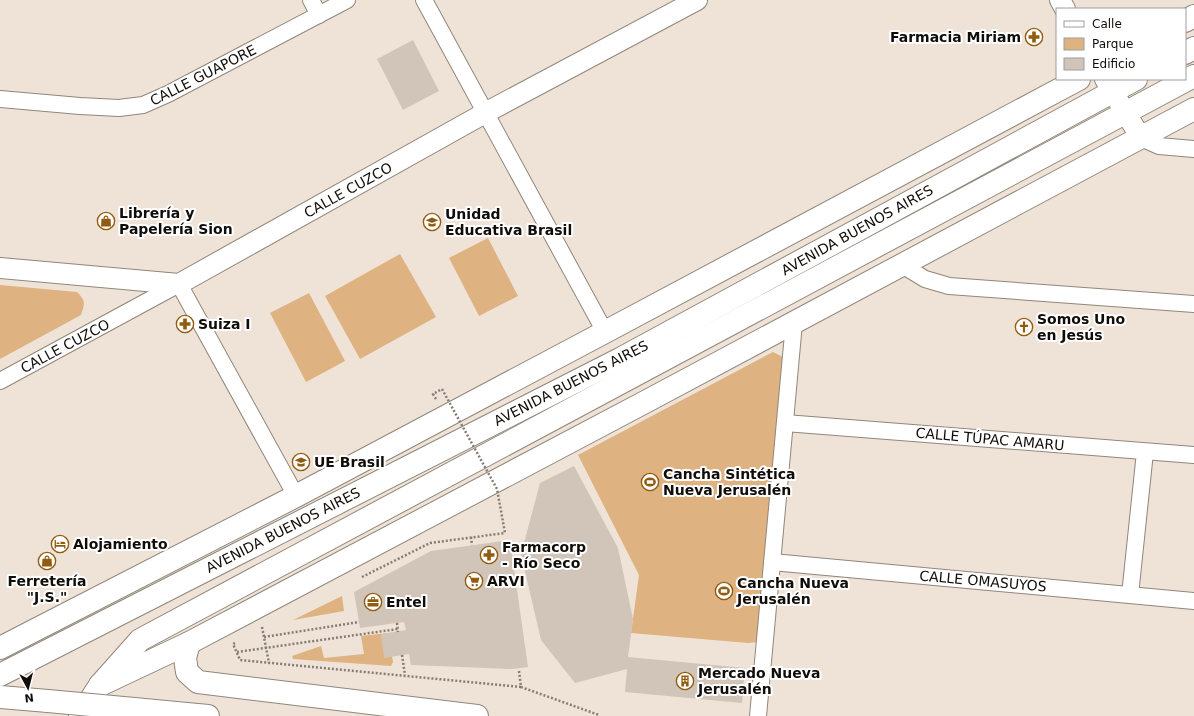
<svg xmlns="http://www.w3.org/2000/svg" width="1194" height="716" font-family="'DejaVu Sans',sans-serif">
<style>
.green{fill:#deb281}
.building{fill:#d1c5b9}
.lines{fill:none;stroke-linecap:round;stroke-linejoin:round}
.minor-casing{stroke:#90867a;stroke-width:18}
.tertiary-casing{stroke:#90867a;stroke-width:22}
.primary-casing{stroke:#90867a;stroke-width:24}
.trunk-casing{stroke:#90867a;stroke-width:24}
.path{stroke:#857d75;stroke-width:2.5;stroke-dasharray:2 2;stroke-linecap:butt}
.minor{stroke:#fff;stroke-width:16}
.tertiary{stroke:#fff;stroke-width:20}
.primary{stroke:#fff;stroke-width:22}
.trunk{stroke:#fff;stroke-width:22}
.trunk-bridge-casing{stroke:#90867a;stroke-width:24;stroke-linecap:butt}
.path-bridge{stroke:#857d75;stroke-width:2.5;stroke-dasharray:2 2;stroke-linecap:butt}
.trunk-bridge{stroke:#fff;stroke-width:22}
.labels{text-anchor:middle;stroke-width:4;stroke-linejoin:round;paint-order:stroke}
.poi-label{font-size:14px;font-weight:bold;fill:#100d09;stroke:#fff;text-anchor:start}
.street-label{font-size:14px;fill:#100d09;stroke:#fff}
</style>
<rect width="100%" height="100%" fill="#efe3d7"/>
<!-- green -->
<g class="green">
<path d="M488,238L518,296L479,316L449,258Z"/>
<path d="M400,254L436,317L360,359L325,296Z"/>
<path d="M0,285L77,292C86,301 85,303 81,315L0,359Z"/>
<path d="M309,293L345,361L306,382L270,313Z"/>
<path d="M773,352L785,358L758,642L748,643L631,633L639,575L578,455Z"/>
<path d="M342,596L344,611L293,620Z"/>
<path d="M388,633L393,662L391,666L293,659L292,656L321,646L324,658L364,654L361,636Z"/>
</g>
<!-- building -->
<g class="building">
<path d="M413,40L439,91L403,110L377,59Z"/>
<path d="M574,466L618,548L633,619L628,657L745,668L742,703L625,692L627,669L575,683L541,640L521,554L540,483Z"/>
<path d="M510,540L528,667L512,669L411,665L409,654L384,658L381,634L406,630L404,622L360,628L354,592L431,551Z"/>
</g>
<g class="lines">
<defs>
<g id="minor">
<path d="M311,0L319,15"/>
<path d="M424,0L605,332"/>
<path d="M0,99L80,106L119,108L143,105L168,94L347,0"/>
<path d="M1141,138L1159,146L1194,149"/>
<path d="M902,265L925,279L949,286L1194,304"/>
<path d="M0,381L179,284L296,496"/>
<path d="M785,423L1194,455"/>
<path d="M772,562L1194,601"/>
<path d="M1130,595L1145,452"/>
<path d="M758,716L794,323"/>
</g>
<g id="tertiary">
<path d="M1060,0L1065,9"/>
<path d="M1105,79L1141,138"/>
<path d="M0,268L179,284L485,113L697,0"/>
</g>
<g id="primary">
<path d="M1185,21L1194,16"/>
<path d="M0,648L296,496L605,332L1079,79"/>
<path d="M100,685L189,643L647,401L1194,109"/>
</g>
<g id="trunk">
<path d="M1185,53L1194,48"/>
<path d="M189,643L185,658L187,672L198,682L477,716"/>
<path d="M0,675L620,359L1136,79"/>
<path d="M0,697L48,701"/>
<path d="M134,709L208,716"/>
<path d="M80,716L100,685L140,640L1194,76"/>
</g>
</defs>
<!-- minor casing -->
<use href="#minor" class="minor-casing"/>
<!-- tertiary casing -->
<use href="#tertiary" class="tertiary-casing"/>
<!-- primary casing -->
<use href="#primary" class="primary-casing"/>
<!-- trunk casing -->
<use href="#trunk" class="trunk-casing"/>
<!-- path -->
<g class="path">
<path d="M436,399L433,394L442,389"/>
<path d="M471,537L472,545"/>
<path d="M362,577L430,543L505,533"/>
<path d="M397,623L398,632"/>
<path d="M262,627L269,663"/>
<path d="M264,637L359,622"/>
<path d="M235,643L233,644L240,660L521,687"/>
<path d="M237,652L398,629"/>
<path d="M402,655L405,675"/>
<path d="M519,671L521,687L599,715"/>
</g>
<!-- minor -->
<use href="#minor" class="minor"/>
<!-- tertiary -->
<use href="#tertiary" class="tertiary"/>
<!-- primary -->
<use href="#primary" class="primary"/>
<!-- trunk -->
<use href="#trunk" class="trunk"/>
<defs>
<path id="trunk-bridge" d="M48,701L134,709"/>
</defs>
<!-- trunk-bridge casing -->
<use href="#trunk-bridge" class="trunk-bridge-casing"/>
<!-- path-bridge -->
<path class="path-bridge" d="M442,389L497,489L505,533"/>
<!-- trunk-bridge -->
<use href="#trunk-bridge" class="trunk-bridge"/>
</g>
<!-- icons -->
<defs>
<symbol id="pharmacy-ring" viewBox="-11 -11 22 22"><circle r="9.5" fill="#fff" stroke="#915c0f" stroke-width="1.5"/><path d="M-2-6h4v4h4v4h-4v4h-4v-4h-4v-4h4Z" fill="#915c0f"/></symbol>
<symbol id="shop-ring" viewBox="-11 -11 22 22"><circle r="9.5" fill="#fff" stroke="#915c0f" stroke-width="1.5"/><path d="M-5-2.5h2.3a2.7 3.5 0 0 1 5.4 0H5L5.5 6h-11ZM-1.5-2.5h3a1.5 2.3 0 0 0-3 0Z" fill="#915c0f"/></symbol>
<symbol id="school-ring" viewBox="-11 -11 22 22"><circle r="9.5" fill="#fff" stroke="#915c0f" stroke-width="1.5"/><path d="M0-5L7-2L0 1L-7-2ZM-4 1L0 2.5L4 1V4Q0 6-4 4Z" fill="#915c0f"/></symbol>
<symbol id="church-ring" viewBox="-11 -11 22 22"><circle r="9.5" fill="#fff" stroke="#915c0f" stroke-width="1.5"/><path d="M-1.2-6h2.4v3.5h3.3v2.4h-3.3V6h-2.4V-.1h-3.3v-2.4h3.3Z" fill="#915c0f"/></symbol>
<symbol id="stadium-ring" viewBox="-11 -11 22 22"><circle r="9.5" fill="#fff" stroke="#915c0f" stroke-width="1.5"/><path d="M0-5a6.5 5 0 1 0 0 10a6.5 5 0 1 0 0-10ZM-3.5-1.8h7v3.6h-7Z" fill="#915c0f"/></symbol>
<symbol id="hotel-ring" viewBox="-11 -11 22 22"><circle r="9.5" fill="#fff" stroke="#915c0f" stroke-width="1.5"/><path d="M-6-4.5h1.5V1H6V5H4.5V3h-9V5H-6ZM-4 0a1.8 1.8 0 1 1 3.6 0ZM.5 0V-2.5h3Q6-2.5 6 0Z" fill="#915c0f"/></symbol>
<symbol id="supermarket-ring" viewBox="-11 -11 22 22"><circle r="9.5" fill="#fff" stroke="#915c0f" stroke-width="1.5"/><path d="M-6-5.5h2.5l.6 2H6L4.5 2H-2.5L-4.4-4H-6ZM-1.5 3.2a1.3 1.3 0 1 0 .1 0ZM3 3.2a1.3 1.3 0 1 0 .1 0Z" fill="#915c0f"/></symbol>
<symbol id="office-ring" viewBox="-11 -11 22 22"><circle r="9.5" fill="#fff" stroke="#915c0f" stroke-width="1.5"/><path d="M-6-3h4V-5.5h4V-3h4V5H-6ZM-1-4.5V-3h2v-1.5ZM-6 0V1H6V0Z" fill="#915c0f"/></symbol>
<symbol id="building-ring" viewBox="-11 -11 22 22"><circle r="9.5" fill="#fff" stroke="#915c0f" stroke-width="1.5"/><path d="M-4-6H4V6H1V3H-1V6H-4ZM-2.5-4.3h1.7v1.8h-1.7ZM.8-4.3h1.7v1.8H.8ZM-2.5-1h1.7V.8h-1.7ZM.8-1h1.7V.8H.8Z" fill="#915c0f"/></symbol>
</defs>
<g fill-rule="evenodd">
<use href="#pharmacy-ring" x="1024" y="27" width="20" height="20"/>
<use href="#shop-ring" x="96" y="211" width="20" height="20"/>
<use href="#school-ring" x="422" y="212" width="20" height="20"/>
<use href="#pharmacy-ring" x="175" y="314" width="20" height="20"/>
<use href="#church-ring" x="1014" y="317" width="20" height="20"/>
<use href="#school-ring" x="291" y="452" width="20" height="20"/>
<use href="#stadium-ring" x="640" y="472" width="20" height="20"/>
<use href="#hotel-ring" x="50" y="534" width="20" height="20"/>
<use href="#pharmacy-ring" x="479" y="545" width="20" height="20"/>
<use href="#shop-ring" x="37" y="551" width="20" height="20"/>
<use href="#supermarket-ring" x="464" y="571" width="20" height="20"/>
<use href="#stadium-ring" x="714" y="581" width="20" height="20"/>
<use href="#office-ring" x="363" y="592" width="20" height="20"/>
<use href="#building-ring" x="675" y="671" width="20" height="20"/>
</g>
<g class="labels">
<!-- poi labels -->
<g class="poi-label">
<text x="1021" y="42" text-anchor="end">Farmacia Miriam</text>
<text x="119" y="218">Librería y<tspan x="119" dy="16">Papelería Sion</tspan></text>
<text x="445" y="219">Unidad<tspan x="445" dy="16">Educativa Brasil</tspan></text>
<text x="1037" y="324">Somos Uno<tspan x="1037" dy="16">en Jesús</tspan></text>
<text x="198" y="329">Suiza I</text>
<text x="314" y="467">UE Brasil</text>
<text x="663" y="479">Cancha Sintética<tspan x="663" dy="16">Nueva Jerusalén</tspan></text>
<text x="73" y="549">Alojamiento</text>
<text x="502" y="552">Farmacorp<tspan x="502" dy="16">- Río Seco</tspan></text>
<text x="47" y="586" text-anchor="middle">Ferretería<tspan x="47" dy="16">"J.S."</tspan></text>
<text x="487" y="586">ARVI</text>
<text x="737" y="588">Cancha Nueva<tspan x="737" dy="16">Jerusalén</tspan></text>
<text x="386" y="607">Entel</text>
<text x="698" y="678">Mercado Nueva<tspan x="698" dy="16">Jerusalén</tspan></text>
</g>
<!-- street labels -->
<g class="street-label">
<text transform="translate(203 75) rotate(-27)" y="5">CALLE GUAPORE</text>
<text transform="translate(348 190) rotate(-29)" y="5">CALLE CUZCO</text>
<text transform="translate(857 230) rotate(-29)" y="5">AVENIDA BUENOS AIRES</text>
<text transform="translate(65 346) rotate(-28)" y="5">CALLE CUZCO</text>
<text transform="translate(571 383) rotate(-27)" y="5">AVENIDA BUENOS AIRES</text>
<text transform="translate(990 439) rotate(5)" y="5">CALLE TÚPAC AMARU</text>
<text transform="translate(283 530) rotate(-27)" y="5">AVENIDA BUENOS AIRES</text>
<text transform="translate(983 581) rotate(5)" y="5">CALLE OMASUYOS</text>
</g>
</g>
<!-- legend -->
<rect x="1056" y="8" width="130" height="72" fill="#ffffff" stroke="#9f9e9d"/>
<rect x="1064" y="21" width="20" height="6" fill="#ffffff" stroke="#9f9e9d"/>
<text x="1092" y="28" font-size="12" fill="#100d09">Calle</text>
<rect x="1064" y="38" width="20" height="12" fill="#deb281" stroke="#9f9e9d"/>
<text x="1092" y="48" font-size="12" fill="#100d09">Parque</text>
<rect x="1064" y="58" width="20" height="12" fill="#d1c5b9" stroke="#9f9e9d"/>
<text x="1092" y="68" font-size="12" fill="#100d09">Edificio</text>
<!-- north arrow -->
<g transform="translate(28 688) rotate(173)" stroke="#ffffff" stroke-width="3" paint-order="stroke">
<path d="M0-3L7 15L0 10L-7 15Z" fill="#100d09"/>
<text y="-6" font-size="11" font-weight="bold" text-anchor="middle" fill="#100d09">N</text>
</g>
</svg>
